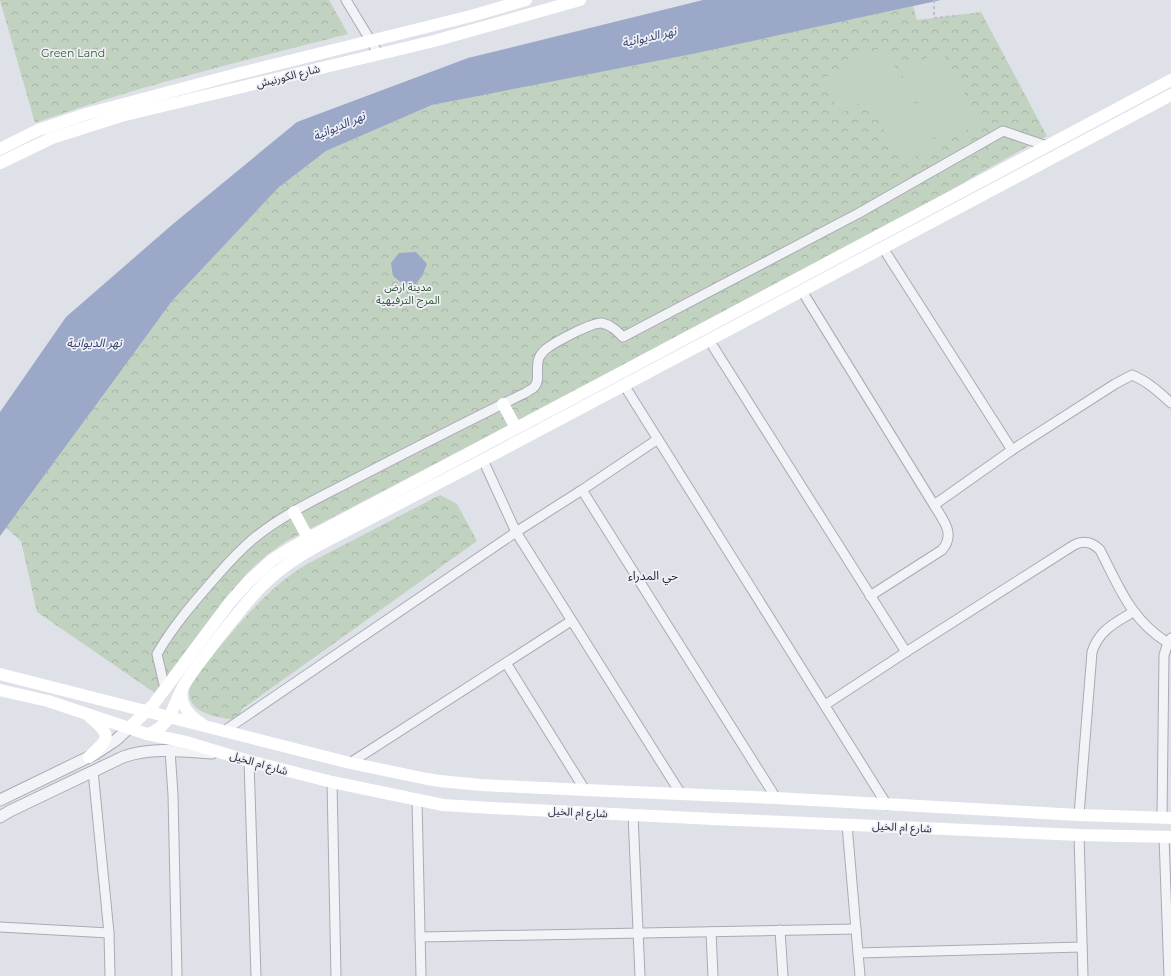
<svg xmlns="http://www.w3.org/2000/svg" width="1171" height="976" font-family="Montserrat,'Noto Sans Arabic',sans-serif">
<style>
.forest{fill:url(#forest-crowns)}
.pitch{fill:#c1d2c0}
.water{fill:#9ba8c7}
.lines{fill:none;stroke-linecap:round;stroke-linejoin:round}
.minor-casing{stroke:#a8abb5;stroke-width:11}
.tertiary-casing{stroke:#a8abb5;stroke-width:13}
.path{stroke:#bdbfc6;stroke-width:2;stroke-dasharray:3 3;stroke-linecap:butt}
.minor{stroke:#f2f3f6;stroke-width:9}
.tertiary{stroke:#f2f3f6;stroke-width:11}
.secondary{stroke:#fff;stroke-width:12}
.labels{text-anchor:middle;stroke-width:3.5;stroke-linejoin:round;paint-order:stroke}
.park-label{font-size:11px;fill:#365a36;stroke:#eff0f6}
.street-label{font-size:11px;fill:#282c3f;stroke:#eff0f6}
.water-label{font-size:12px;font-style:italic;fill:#344372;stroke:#eff0f6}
.neighbourhood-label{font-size:12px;fill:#1b1e30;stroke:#eff0f6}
</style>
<defs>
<pattern id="forest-crowns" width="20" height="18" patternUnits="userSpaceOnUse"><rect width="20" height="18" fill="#c1d2c0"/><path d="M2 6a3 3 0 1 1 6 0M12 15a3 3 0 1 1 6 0" fill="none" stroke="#a6b4a6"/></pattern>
</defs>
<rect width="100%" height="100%" fill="#dfe1e8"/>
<!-- forest -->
<g class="forest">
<path d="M0,0H329L348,34C243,61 137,86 35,123Z"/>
<path d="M913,6L917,20L981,12L1047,136L978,174L950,191L519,420L285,542L267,555L249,571L200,632L155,693L37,612L21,541L6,528L118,374L172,301L278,188L326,151L432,105L773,36Z"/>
<path d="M440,495L457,504L477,541L242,709L237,720C221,718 192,715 189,695C189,689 191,680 194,675C201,665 213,654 221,645C247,615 272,585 307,564Z"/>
</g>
<!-- pitch -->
<g class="pitch">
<path d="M884,46L936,145L902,164L867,99L840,114L822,79Z"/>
<path d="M941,50L980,123L939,145L901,72Z"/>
</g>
<!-- water -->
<g class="water">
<path d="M703,0H941L692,54L432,105L326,151L278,188L172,301L0,536V412L66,317L173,224L297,122L468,58Z"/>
<path d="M416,252L427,264L422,276L415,285L403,284L393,276L391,263L399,253Z"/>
</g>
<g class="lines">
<defs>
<g id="minor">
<path d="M346,0L378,53"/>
<path d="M883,248L1012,450"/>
<path d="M802,291L934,505C943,520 956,534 942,550L870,596"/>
<path d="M709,340L906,652"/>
<path d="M624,385L887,805"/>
<path d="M483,460L516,532L681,794"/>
<path d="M582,490L776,798"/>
<path d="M934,505L1012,450L1115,384L1132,375C1147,381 1159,392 1171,403"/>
<path d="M506,663L585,790"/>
<path d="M165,689L157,654C173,626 194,602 215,578C227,564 240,550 253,539C283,514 321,497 355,479C411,450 468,421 525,393C528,391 533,389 535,386C541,379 534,366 540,356C542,353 543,351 546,349C555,342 592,322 602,323C611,325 617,331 623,337L859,213L1003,131L1047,146"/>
<path d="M825,705L906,652L1074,545C1084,540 1092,542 1100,550C1119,587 1131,620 1168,643"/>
<path d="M224,731L516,532L582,490L658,439"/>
<path d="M170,750L173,795L177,976"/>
<path d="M249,761L256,976"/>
<path d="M350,763L571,621"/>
<path d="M93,771L109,933L110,976"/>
<path d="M332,782L336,976"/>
<path d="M417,800L421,976"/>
<path d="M633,815L640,976"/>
<path d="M1079,815L1092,652C1099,630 1115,623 1133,612"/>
<path d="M1162,817L1164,655L1168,643L1171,638"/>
<path d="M847,825L860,976"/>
<path d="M1079,835L1083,976"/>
<path d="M1164,837L1169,976"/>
<path d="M0,927L109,933"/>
<path d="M780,930L783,976"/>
<path d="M711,932L713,976"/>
<path d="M420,937L856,929"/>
<path d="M858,953L1082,947"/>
</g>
<g id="tertiary">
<path d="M0,800L95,754L116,740L129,728"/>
<path d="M0,817L10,811L123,757C151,747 183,751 212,753"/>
</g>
</defs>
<!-- minor casing -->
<use href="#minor" class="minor-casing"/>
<!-- tertiary casing -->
<use href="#tertiary" class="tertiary-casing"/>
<!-- path -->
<path class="path" d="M934,0V18L955,16"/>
<!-- minor -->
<use href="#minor" class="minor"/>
<!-- tertiary -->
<use href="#tertiary" class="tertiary"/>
<!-- secondary -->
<g class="secondary">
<path d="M0,149L38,130L86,114L237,74L471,16L526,0"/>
<path d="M0,163L52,138L121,116L434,41L580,0"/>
<path d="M503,404L516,428"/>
<path d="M294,512L308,538"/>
<path d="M0,674L350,763L427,779L440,781L481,785L585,790L776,798L1079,815L1171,818"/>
<path d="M0,690L48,701L147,734L186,742L249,761L332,782L443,805L491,808L714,819L1079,835L1171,837"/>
<path d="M182,690C179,705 191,717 202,724"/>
<path d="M129,728L153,705L230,602L248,582L272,560L286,551L314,535L624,371L1171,80"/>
<path d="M147,734C171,728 173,704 184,685C193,670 205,656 216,641C232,621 247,600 265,583C280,568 299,556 317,546L483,460L1171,95"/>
<path d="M89,757C109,739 113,736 90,717"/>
</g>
</g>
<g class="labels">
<!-- park labels -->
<g class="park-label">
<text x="73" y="57">Green Land</text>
<text x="408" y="291">مدينة ارض<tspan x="408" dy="13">المرح الترفيهية</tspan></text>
</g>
<!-- street labels -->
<g class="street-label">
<text transform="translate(288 76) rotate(-14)" y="4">شارع الكورنيش</text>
<text transform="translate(259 763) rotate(16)" y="4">شارع ام الخيل</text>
<text transform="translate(578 812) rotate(3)" y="4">شارع ام الخيل</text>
<text transform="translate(902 827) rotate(3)" y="4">شارع ام الخيل</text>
</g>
<!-- water labels -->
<g class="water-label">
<text transform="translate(649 37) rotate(-13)" y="4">نهر الديوانية</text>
<text transform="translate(339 126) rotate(-23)" y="4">نهر الديوانية</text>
<text x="94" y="347">نهر الديوانية</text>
</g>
<!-- neighbourhood labels -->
<g class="neighbourhood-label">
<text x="653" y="580">حي المدراء</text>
</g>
</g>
</svg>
